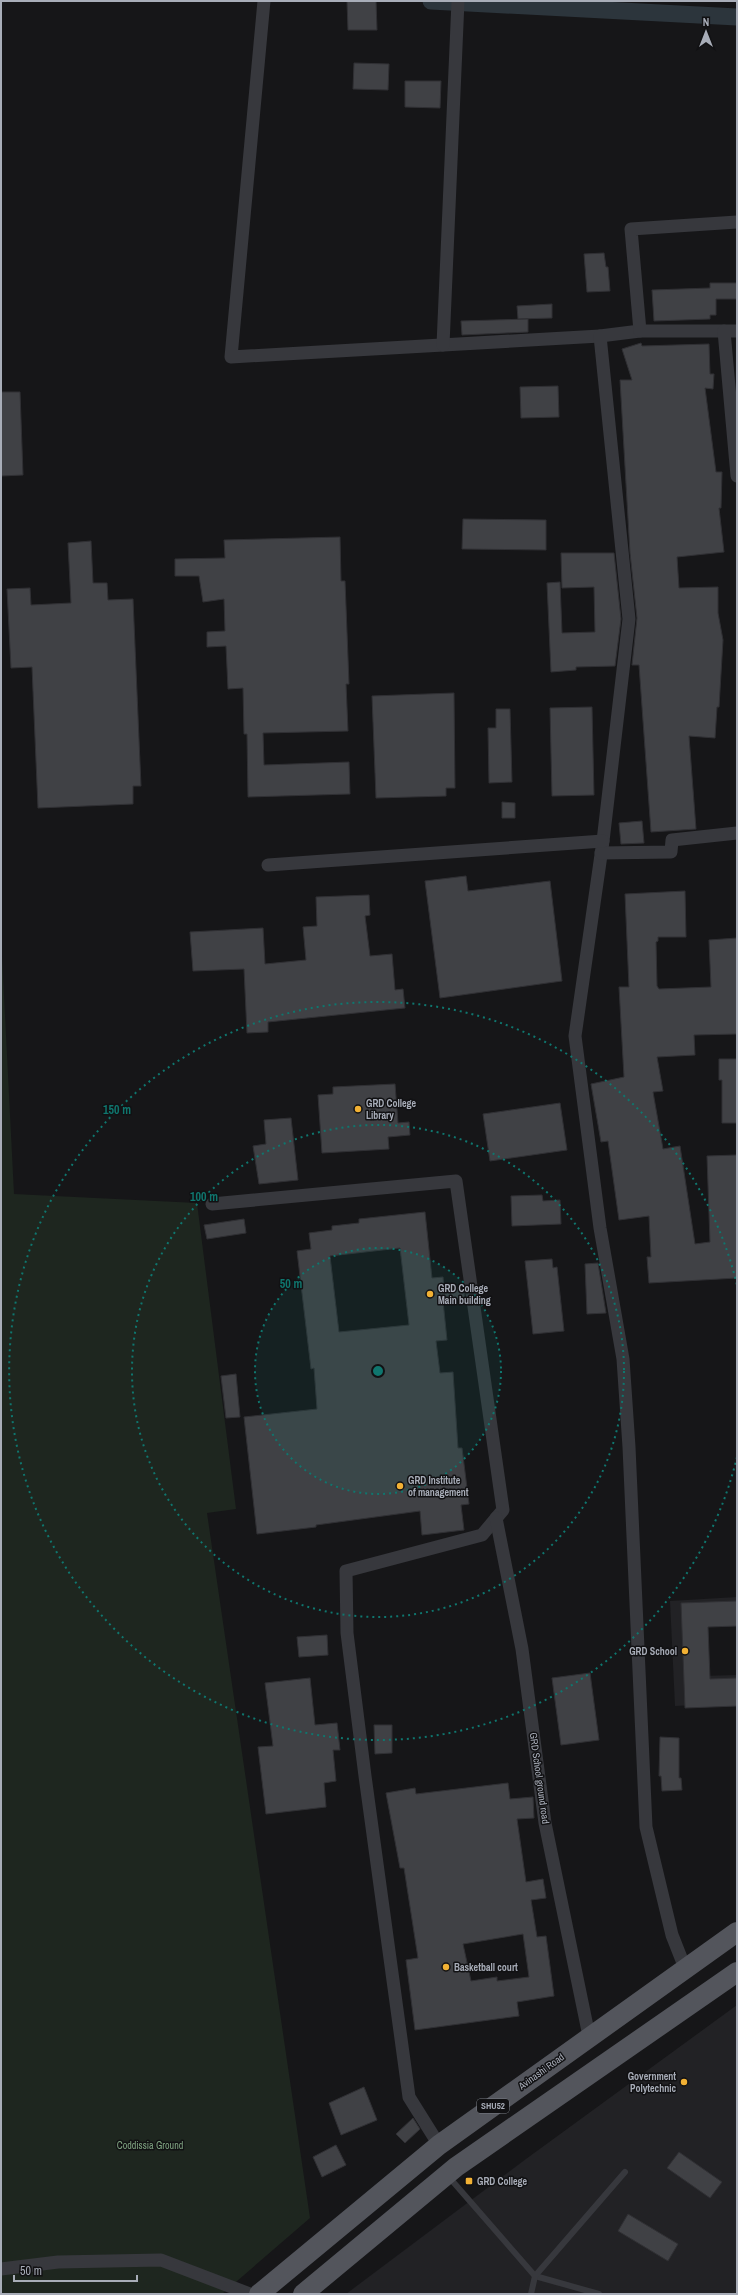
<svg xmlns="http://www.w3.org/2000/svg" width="738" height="2295" font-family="'Archivo Narrow',sans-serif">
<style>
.built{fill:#222225}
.green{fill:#1e261f}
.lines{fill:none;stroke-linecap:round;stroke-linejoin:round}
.canal{stroke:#2c353c;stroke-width:17}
.building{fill:#404145;stroke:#303034;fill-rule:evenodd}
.lane{stroke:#37383d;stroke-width:6}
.street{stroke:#37383d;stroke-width:13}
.primary{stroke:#53555c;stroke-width:20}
.ring{fill:none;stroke:#0f766e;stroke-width:2;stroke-dasharray:2 4}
.poi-dot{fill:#f2b134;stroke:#111113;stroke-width:1.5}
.labels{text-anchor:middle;stroke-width:3;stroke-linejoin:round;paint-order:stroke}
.shield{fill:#111113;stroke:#7b7e86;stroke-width:1}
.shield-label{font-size:9px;font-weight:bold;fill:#a8adb8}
.poi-label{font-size:10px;font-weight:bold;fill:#a8adb8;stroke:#111113;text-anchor:start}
.street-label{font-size:10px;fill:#a8adb8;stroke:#111113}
.park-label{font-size:10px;fill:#7fa381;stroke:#111113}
.centre{fill:#0f766e;stroke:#111113;stroke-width:2}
.ring-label{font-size:12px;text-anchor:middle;font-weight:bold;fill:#0f766e;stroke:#111113;stroke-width:3;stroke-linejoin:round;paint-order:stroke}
</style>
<rect width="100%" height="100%" fill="#161618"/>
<!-- built -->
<g class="built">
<path d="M737,1597V1625L698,1627L700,1676L737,1675V1703L675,1706L670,1601Z"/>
<path d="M737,2005V2294H346L526,2159Z"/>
</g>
<!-- green -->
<path class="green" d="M1,936L14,1194L197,1203L236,1509L207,1513L310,2218L222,2294H1Z"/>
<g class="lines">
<!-- canal -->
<path class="canal" d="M431,1L737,17"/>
</g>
<!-- building -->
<g class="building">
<path d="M347,1H376L377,30H348Z"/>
<path d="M354,63L389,64L388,90L353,89Z"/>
<path d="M405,81H441L440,108L405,107Z"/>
<path d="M604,253L606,267H608L610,291L587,292L584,254Z"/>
<path d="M710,283H737V299H716V315H710V319L654,321L652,290L710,288Z"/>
<path d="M552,304V318L518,319L517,306Z"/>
<path d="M528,319V332L462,335L461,321Z"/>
<path d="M641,343L642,346L709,344L710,374H714L713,389L705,388L716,472H722L721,508H719L724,552L677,557L679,588L718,587V613L723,640L719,707H717L715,738L689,736L696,829L651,832L639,665H632L637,618L630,553L620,380H632L622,349Z"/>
<path d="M558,386L559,417L521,418L520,387Z"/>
<path d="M1,392H20L23,475L1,476Z"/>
<path d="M463,519L546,520V550L462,549Z"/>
<path d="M340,537L341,581H345L349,684H346L348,731L263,733L264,765L349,762L350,794L248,797L247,734H244L243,688L228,689L226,646L207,647V632L225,631L224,599L203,602L199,576H175V559L225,558L224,540Z"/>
<path d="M91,541L93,583H107L108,600L133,599L141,786H133V804L38,808L32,667L11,668L7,589L30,588L31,605L71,603L68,543Z"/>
<path d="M561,553H614L621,619L615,666L576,667V670L551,672L547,583L560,582L562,633L595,632L594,587L562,588Z"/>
<path d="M454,693L455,788H446V796L376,798L372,696Z"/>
<path d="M592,707L594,795L552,796L550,708Z"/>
<path d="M496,709H510L512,782L489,783L488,728H496Z"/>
<path d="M502,802L515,803V818H502Z"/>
<path d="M642,821L644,843L621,844L619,823Z"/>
<path d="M466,876L468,891L550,881L562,981L440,998L425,881Z"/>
<path d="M685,891L686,937H658V941L656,942L657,986L659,989L711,987L709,940L737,938V1034L694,1035L695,1055L657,1057L663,1091L653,1092L663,1149L680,1146L695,1244L710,1242L707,1156L737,1155V1278L649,1283L647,1257H651L649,1216L619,1220L608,1141L601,1142L591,1084L624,1077L619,987H629L625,894Z"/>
<path d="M369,895L370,915L365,916L370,956L392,954L395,990L403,989L405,1008L268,1022V1032L247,1033L244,969L193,971L190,932L263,928L265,964L306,960L303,927L317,926L316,897Z"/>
<path d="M719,1059H737V1123H722V1080H719Z"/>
<path d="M395,1084L398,1123L409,1122L410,1135L388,1137L389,1149L322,1153L318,1095L333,1094V1087Z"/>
<path d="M560,1103L567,1150L490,1161L483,1114Z"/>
<path d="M291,1118L298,1180L259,1184L253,1146L266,1144L264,1120Z"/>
<path d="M542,1195L543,1201L560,1200L561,1224L512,1226L511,1196Z"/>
<path d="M425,1212L432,1278L443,1277L444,1288L463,1287L465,1298L443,1301L447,1340L436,1341L440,1373L453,1372L458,1448H462L469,1504L461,1505L464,1530L422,1535L420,1511L316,1525V1527L257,1534L244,1417L317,1409L314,1368L311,1369L297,1251L311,1249L309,1233L332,1230V1226L359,1223V1219ZM400,1248L409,1325L339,1332L330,1256Z"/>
<path d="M244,1219L246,1233L207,1239L204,1225Z"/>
<path d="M552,1259L553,1268L557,1267L564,1331L533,1334L525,1261Z"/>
<path d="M598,1263L606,1313L587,1314L585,1264Z"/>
<path d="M236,1374L240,1417L226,1418L221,1376Z"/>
<path d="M737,1601V1626L708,1627L710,1679L737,1678V1706L685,1708L681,1603Z"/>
<path d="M327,1635L328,1655L299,1657L297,1637Z"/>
<path d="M590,1673L599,1740L561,1745L552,1678Z"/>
<path d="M310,1678L315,1725L337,1723L340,1750H333L336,1781L324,1783L326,1807L266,1814L258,1747L273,1746L265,1683Z"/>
<path d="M374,1725H392V1753L375,1754Z"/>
<path d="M660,1737L679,1738V1778H681L682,1790L662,1791L661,1776H659Z"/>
<path d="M508,1783L510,1799L533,1797L534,1818L517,1819L526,1882L543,1879L546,1898L531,1900L537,1937L546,1936L554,1996L517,2002L519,2016L415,2030L406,1960L418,1958L404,1868H400L386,1793L415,1788L416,1794ZM523,1934L529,1977L497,1981V1977L471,1981L463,1944Z"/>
<path d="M364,2087L377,2120L341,2135L329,2103Z"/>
<path d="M413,2118L420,2129L405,2143L396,2134Z"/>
<path d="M336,2145L346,2165L322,2177L313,2157Z"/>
<path d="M679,2152L722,2182L710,2198L667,2168Z"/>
<path d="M628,2214L678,2244L668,2261L618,2231Z"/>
</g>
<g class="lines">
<!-- lane -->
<g class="lane">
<path d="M448,2176L535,2276L599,2294"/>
<path d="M531,2294L535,2276L625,2172"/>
</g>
<!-- street -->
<g class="street">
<path d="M264,1L231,357L600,336"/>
<path d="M640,331L600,336L629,619L603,841L575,1036L600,1228L623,1359L629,1447L646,1827L672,1935L685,1968"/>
<path d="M724,331H640L631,229L737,222"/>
<path d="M737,331H724L737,476"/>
<path d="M443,345L458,1"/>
<path d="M601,853L671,852L672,840L737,833"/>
<path d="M268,865L603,841"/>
<path d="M212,1204L456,1181L503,1510L482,1535L346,1571L347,1633L365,1776L409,2097L439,2145"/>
<path d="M496,1518L522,1649L545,1823L589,2036"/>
<path d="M1,2269L58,2262L161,2260L250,2294"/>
</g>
<!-- primary -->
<g class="primary">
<path d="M259,2294L439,2145L737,1932"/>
<path d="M303,2294L456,2167L737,1972"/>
</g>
</g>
<!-- distance rings -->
<circle cx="378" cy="1371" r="123" fill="#0f766e" fill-opacity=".12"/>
<g class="ring">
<circle cx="378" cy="1371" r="123"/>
<circle cx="378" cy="1371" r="246"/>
<path d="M737 1457A369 369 0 1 1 737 1285"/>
</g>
<!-- markers -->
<g class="poi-dot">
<circle cx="358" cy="1109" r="4"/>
<circle cx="430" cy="1294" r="4"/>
<circle cx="400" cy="1486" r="4"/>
<circle cx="685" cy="1651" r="4"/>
<circle cx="446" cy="1967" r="4"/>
<circle cx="684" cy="2082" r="4"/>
<rect x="465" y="2177" width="8" height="8" rx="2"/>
</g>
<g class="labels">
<!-- shield labels -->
<rect class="shield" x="477" y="2099" width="32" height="14" rx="3"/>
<g class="shield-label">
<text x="493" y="2109">SHU52</text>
</g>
<!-- poi labels -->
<g class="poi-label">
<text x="366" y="1107">GRD College<tspan x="366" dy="12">Library</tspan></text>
<text x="438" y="1292">GRD College<tspan x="438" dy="12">Main building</tspan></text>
<text x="408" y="1484">GRD Institute<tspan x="408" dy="12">of management</tspan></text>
<text x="677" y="1655" text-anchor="end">GRD School</text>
<text x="454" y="1971">Basketball court</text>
<text x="676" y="2080" text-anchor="end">Government<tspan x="676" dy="12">Polytechnic</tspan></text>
<text x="477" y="2185">GRD College</text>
</g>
<!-- street labels -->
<g class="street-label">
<text transform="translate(540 1778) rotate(82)" y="4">GRD School ground road</text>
<text transform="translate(541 2071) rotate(-36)" y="4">Avinashi Road</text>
</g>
<!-- park labels -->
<g class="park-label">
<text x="150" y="2149">Coddissia Ground</text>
</g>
</g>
<circle cx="378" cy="1371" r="6" class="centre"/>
<g class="ring-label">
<text x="117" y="1114">150 m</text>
<text x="204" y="1201">100 m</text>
<text x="291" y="1288">50 m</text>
</g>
<!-- border -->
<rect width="738" height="2295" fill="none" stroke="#a8adb8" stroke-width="4"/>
<!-- north arrow -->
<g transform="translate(706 32)" stroke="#111113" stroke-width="3" paint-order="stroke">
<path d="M0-3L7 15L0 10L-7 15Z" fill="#a8adb8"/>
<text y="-6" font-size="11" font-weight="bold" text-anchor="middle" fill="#a8adb8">N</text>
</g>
<!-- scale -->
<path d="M14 2275v6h123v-6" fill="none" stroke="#a8adb8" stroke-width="2"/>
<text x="20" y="2275" font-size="12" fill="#a8adb8" stroke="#111113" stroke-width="3" paint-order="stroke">50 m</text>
</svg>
